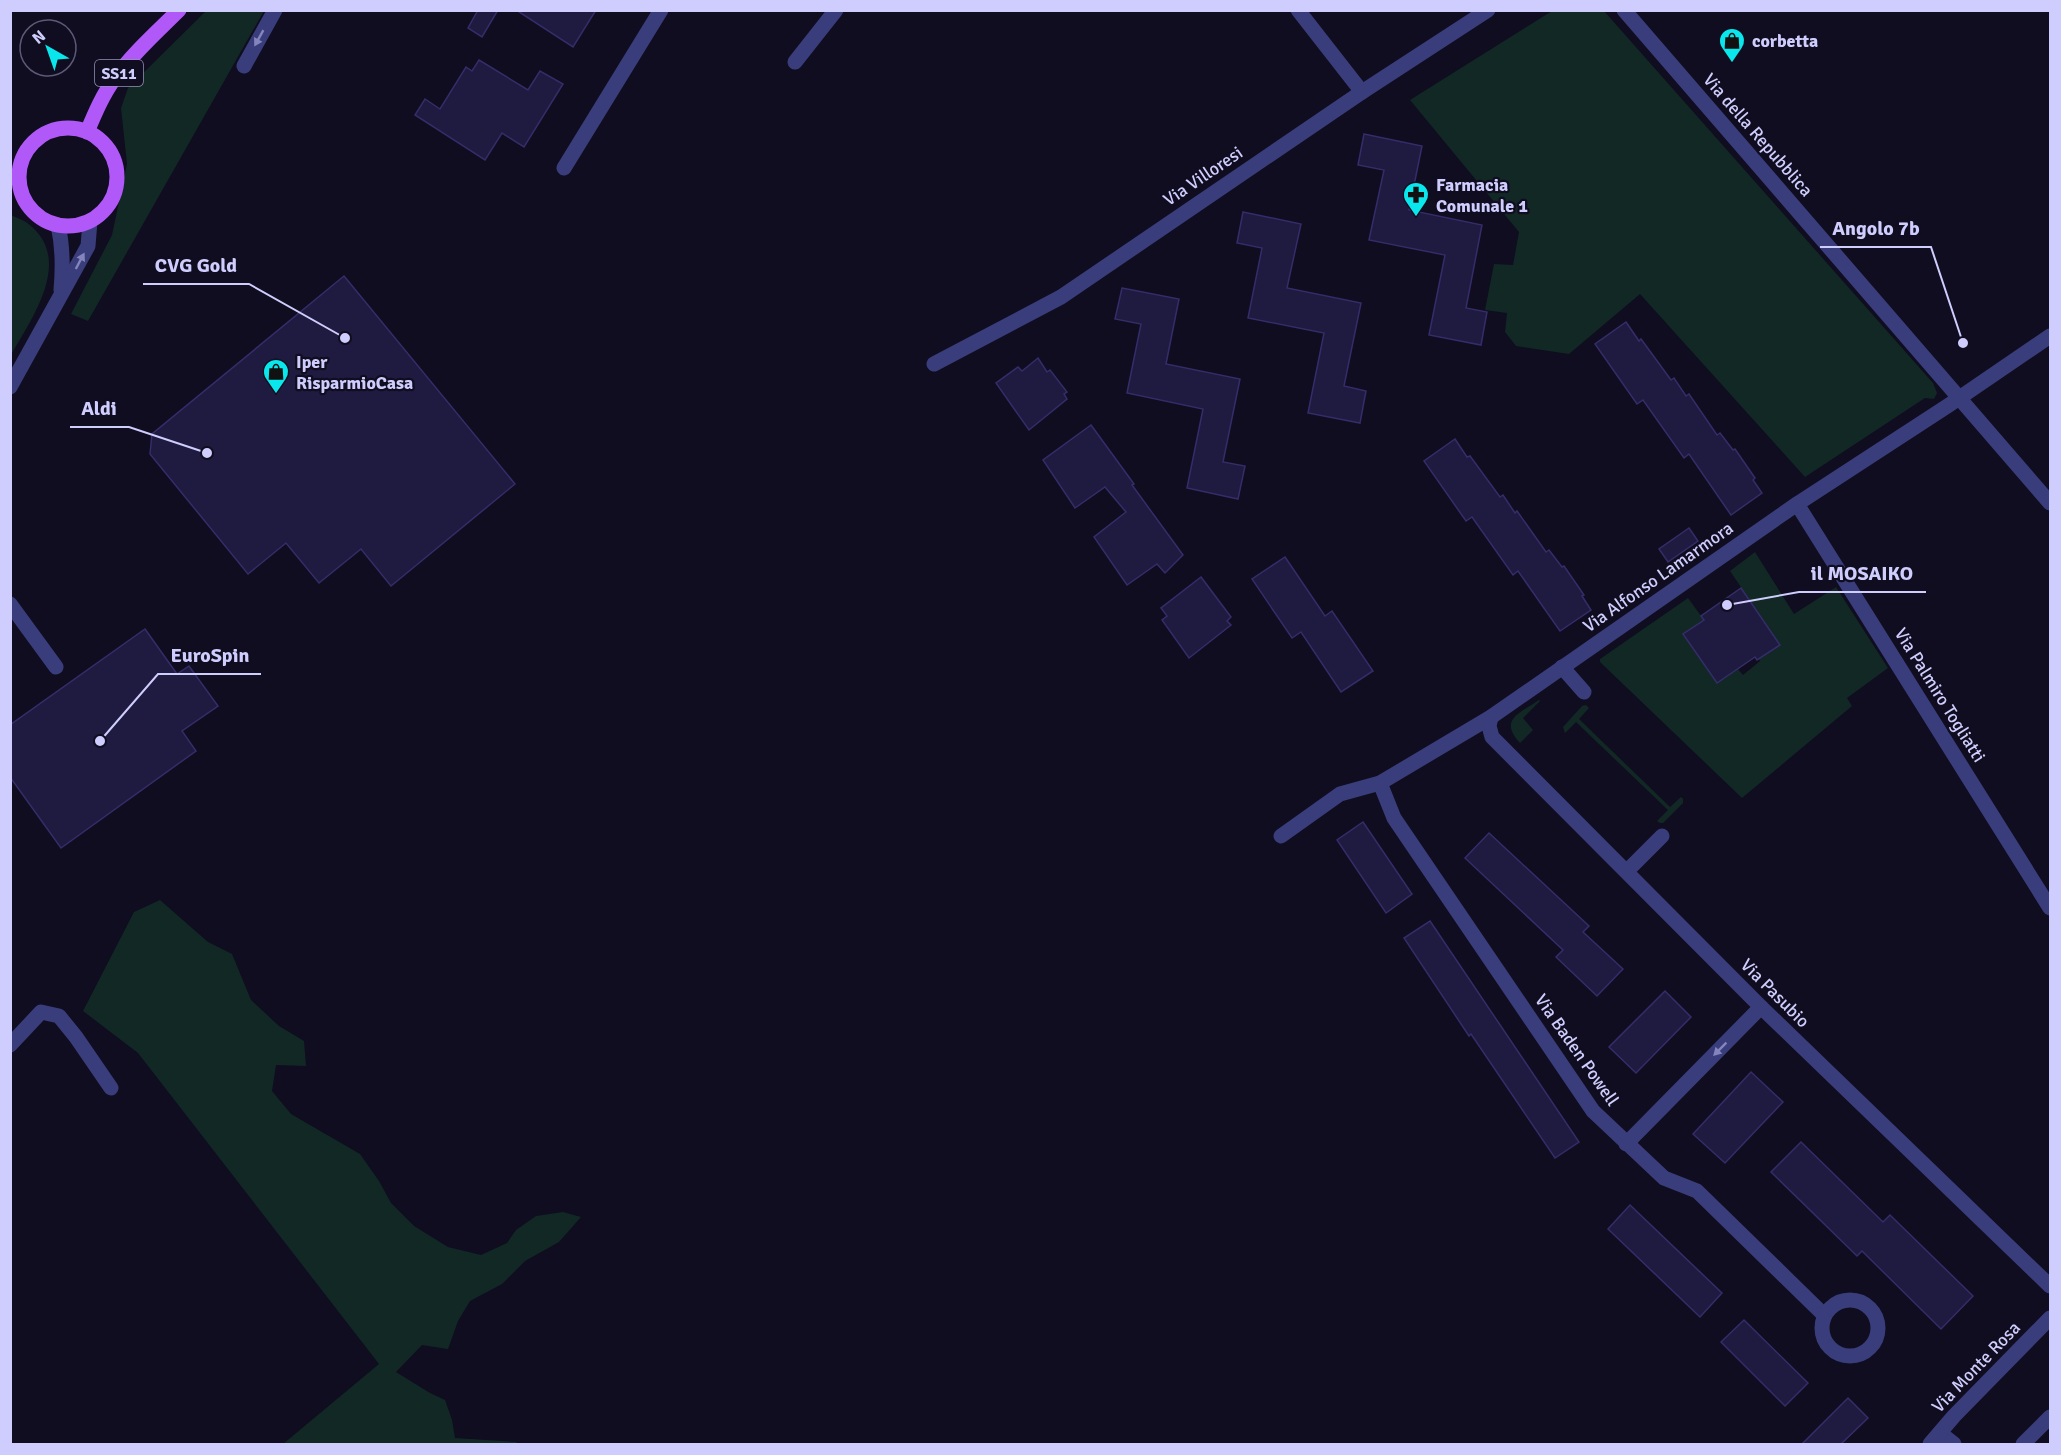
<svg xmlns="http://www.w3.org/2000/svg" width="2061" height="1455" font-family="Signika,sans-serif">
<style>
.green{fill:#112825}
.building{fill:#1f1a3f;stroke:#342d6a;stroke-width:1.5}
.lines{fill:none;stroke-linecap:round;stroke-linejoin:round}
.minor{stroke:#3a3d7c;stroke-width:15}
.major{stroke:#b059f8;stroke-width:15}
.oneway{fill:#8485bc}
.labels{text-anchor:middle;stroke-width:4.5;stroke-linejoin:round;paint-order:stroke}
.shield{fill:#0f0d1f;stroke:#9593ba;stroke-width:1.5}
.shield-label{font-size:16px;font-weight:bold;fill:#cfcdfd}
.poi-label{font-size:18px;font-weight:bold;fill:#cfcdfd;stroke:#0f0d1f;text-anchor:start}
.street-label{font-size:18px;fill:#cfcdfd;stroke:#0f0d1f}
.leader{fill:none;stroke:#cfcdfd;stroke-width:2}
.callout-dot{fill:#cfcdfd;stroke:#0f0d1f;stroke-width:2}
.callout-label{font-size:20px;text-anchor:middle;font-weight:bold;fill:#cfcdfd;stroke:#0f0d1f;stroke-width:4.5;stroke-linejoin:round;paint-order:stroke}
</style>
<rect width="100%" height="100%" fill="#0f0d1f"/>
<!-- green -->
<g class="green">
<path d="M206,11H264L88,321L71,314L112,235L127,164L121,108L128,88Z"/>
<path d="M1552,11H1604L1933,383L1937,393L1934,399L1925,398L1805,477L1640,294L1569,354L1516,346L1505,332L1507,313L1485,310L1494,264L1513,265L1519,232L1410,100Z"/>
<path d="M11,215C17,218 26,221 31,226C73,262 31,319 11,355Z"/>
<path d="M1755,552L1794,614L1836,587L1888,668L1847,698L1852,706L1742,798L1600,662V659L1688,598L1704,620L1684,634L1717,683L1738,669L1743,675L1760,661L1759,659L1780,645L1730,571Z"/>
<path d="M1539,700L1540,701L1523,718L1533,730L1520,743C1498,719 1520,713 1539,700Z"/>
<path d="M1586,705L1589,708L1579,719L1670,807L1681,797L1683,799V803L1663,823H1660L1657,821L1668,810L1576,722L1565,733L1563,727L1582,706Z"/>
<path d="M160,900L208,942L232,954L251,1000L279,1026L304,1041L306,1066L276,1065L272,1091L291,1114L360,1154L379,1181L391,1203L414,1226L448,1247L481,1255L507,1243L516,1230L536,1216L563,1212L581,1217L559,1242L525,1261L502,1284L470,1301L458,1321L448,1349L422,1345L396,1372L430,1393L445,1400L452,1420L455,1438L516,1442L519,1444H283L379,1364L138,1053L83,1011L134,912Z"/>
</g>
<!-- building -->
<g class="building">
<path d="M478,10H498L482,37L468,28Z"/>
<path d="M516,10H596L573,47Z"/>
<path d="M479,60L528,90L540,71L563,84L524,147L502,133L485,160L415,115L425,99L440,109L466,67L472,71Z"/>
<path d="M1364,134L1422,146L1409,210L1482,225L1466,308L1487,312L1481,345L1429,335L1445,255L1369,240L1384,170L1358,165Z"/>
<path d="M1243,212L1301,224L1287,288L1361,303L1344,386L1366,391L1360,423L1308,413L1324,333L1248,318L1262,248L1237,243Z"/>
<path d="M344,276L515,484L391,586L361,549L319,583L286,543L248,574L150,454L152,434Z"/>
<path d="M1122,288L1179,299L1166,364L1240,379L1223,462L1245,466L1238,499L1187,488L1203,409L1127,393L1141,324L1115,319Z"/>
<path d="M1626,322L1639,341L1641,339L1671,380L1674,378L1686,396L1689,394L1717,435L1720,433L1733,450L1735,449L1755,478L1753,480L1762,493L1731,515L1689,454L1684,458L1643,400L1637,404L1595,344Z"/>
<path d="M1038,358L1047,372L1050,370L1067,392L1064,394L1067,399L1029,430L996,383L1018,367L1022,371Z"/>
<path d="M1091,425L1134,484L1132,485L1183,555L1165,573L1157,564L1127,585L1094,537L1126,512L1105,487L1075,508L1043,460Z"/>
<path d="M1455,439L1467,457L1470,456L1500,497L1503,495L1515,513L1517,511L1546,552L1549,550L1562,567L1564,566L1584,595L1582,596L1591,610L1560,631L1518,571L1513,575L1472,517L1466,521L1424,461Z"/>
<path d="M1689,528L1698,541L1668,562L1659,549Z"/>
<path d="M1285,557L1325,616L1332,611L1373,671L1341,692L1301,632L1292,638L1252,579Z"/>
<path d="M1201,577L1231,617L1227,621L1231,625L1189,658L1162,620L1167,616L1161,608Z"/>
<path d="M1741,588L1780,645L1757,660L1755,657L1717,683L1683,634L1704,620L1701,616Z"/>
<path d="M145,629L177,674L189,666L218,706L182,731L196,751L61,848L10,777V725Z"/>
<path d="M1363,822L1412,894L1386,913L1337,840Z"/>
<path d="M1489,833L1589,926L1583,932L1623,969L1597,996L1556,957L1563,950L1465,858Z"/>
<path d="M1430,921L1579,1142L1555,1158L1471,1034L1469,1036L1404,938Z"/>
<path d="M1665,991L1691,1017L1636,1073L1609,1047Z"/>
<path d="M1751,1072L1783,1102L1725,1163L1693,1134Z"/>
<path d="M1801,1142L1883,1222L1890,1215L1973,1296L1941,1329L1862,1251L1857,1256L1771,1172Z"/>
<path d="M1630,1205L1722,1293L1700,1317L1608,1229Z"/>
<path d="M1744,1320L1808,1383L1785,1406L1721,1342Z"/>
<path d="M1848,1398L1868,1418L1841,1444H1802Z"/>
</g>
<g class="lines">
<!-- minor -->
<g class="minor">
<path d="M1298,10L1362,92"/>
<path d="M1624,10L2050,503"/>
<path d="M795,62L836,10"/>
<path d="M244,66L275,10"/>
<path d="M564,168L661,10"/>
<path d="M58,225C63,247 63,268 61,290"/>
<path d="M934,364L1061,297L1362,92L1488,10"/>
<path d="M10,387L88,246L90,221"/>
<path d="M1797,504L2050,908"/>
<path d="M10,604L56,667"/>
<path d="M1562,667L1584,692"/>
<path d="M1491,717L1489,726L1492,737L1761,1007L2050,1286"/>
<path d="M1380,783L1394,818L1593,1111L1664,1178L1697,1191L1824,1315"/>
<path d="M1281,836L1340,794L1380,783L1491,717L1797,504L1949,405L2050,336"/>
<path d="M1627,871L1662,836"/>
<path d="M10,1045L41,1012L59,1016L76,1037L111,1088"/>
<path d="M1626,1144L1761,1007"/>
<circle cx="1850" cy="1328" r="28"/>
<path d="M1940,1433L1954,1444"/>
<path d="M1930,1444L1954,1416L2050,1318"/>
<path d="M2023,1444L2050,1417"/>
</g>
<!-- major -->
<g class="major">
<circle cx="68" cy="177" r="49"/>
<path d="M87,132C95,113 103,94 115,78C133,53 157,32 179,10"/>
</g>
</g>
<!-- one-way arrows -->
<defs><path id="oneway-solid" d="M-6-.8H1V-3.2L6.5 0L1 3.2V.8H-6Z" transform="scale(1.5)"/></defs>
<g class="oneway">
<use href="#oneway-solid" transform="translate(259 38) rotate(119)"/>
<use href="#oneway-solid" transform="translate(80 261) rotate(-62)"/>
<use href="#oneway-solid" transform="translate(1720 1049) rotate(135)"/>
</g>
<!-- icons -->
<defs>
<symbol id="shop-pin" viewBox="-11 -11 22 30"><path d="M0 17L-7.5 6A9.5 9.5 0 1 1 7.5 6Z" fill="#0ae7ec" stroke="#0f0d1f"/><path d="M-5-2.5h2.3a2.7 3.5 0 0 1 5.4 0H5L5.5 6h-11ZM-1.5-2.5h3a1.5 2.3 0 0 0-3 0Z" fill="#111"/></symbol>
<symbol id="pharmacy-pin" viewBox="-11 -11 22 30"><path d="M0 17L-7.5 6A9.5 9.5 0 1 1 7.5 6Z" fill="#0ae7ec" stroke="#0f0d1f"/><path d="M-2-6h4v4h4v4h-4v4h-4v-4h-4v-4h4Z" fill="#111"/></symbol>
</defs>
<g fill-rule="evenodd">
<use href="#shop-pin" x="1717" y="26" width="30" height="40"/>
<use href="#pharmacy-pin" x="1401" y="180" width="30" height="40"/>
<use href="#shop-pin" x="261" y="357" width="30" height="40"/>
</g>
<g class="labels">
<!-- shield labels -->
<rect class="shield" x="95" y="60" width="48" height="26" rx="4.5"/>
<g class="shield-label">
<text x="119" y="79">SS11</text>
</g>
<!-- poi labels -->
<g class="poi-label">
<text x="1752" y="47">corbetta</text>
<text x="1436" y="191">Farmacia<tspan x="1436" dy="21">Comunale 1</tspan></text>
<text x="296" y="368">Iper<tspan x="296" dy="21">RisparmioCasa</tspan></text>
</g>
<!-- street labels -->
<g class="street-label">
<text transform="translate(1758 135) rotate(49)" y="6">Via della Repubblica</text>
<text transform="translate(1203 176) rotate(-34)" y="6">Via Villoresi</text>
<text transform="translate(1658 577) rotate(-35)" y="6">Via Alfonso Lamarmora</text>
<text transform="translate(1940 695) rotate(58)" y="6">Via Palmiro Togliatti</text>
<text transform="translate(1775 993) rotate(45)" y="6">Via Pasubio</text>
<text transform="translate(1577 1050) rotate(55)" y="6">Via Baden Powell</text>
<text transform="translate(1976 1367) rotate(-46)" y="6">Via Monte Rosa</text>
</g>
</g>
<!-- callouts -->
<path class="leader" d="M1963 343L1931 247H1820M345 338L249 284H143M207 453L129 427H70M1727 605L1799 592H1926M100 741L158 674H261"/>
<g class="callout-dot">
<circle cx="1963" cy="343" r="6"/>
<circle cx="345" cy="338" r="6"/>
<circle cx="207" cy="453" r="6"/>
<circle cx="1727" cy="605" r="6"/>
<circle cx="100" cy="741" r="6"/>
</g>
<g class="callout-label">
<text x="1876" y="235">Angolo 7b</text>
<text x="196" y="272">CVG Gold</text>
<text x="99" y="415">Aldi</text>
<text x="1862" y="580">il MOSAIKO</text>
<text x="210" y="662">EuroSpin</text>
</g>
<!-- border -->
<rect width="2061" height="1455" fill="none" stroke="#cfcdfd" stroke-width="24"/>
<!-- north arrow -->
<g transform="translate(48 48) rotate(320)"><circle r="28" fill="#0f0d1f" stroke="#5c5a78" stroke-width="1.5"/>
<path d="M0-4.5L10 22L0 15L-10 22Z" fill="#0ae7ec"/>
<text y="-9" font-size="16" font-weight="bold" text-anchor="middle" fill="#cfcdfd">N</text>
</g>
</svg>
